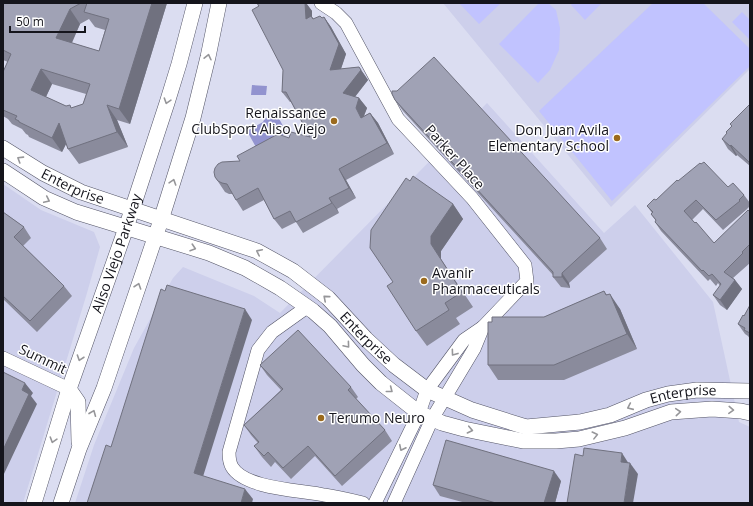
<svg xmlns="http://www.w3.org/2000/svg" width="753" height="506" font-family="'Open Sans',sans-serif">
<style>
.built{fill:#cdcfeb}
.green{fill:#c1c3ff}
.water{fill:#9293cf}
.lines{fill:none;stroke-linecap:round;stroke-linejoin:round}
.tertiary-casing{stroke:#535466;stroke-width:14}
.secondary-casing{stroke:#535466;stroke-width:16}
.tertiary{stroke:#fff;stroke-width:13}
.secondary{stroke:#fff;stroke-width:15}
.wall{fill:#8a8b9c;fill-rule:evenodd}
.shaded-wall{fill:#70717f}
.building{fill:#a0a2b5;stroke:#70717f;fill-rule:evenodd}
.oneway{stroke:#969699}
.poi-dot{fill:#9b6a1d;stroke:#fff;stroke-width:1.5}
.labels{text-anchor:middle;stroke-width:3;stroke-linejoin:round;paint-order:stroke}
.poi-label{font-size:14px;fill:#15151c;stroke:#fff;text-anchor:end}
.street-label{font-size:14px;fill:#15151c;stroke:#fff}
</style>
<rect width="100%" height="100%" fill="#dbddf1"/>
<!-- built -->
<g class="built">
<path d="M443,3H750V69L611,207Z"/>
<path d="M487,103L604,233L635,205L713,302L739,422L750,427V503H75L94,445L134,348L173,278L183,267L254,296L280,313Z"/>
<path d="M3,184L41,210L94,232L100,247L87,293L23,503H3Z"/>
</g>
<!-- green -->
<g class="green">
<path d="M459,3H501L479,24Z"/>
<path d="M539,3H548L556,10L560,28L559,50L550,70L538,83L499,44Z"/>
<path d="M572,3H602L585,20L571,5Z"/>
<path d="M653,3H703L750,49V66L612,201L539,111Z"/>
<path d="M742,12L750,20V40L732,22Z"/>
</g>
<!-- water -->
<g class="water">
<path d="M252,85L267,86L266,95H251Z"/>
<path d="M277,115L287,133L257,149L247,131L263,122L265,118C269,116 272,117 277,115Z"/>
</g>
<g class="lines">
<defs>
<g id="tertiary">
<path d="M321,3L336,13L346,23L398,119L472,198L525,265L527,281L483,327L464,340L427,390L419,413L375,503"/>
<path d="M307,307L272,332L258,350L229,452C229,457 229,462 232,467C245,489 301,490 324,495C337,497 350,500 363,503"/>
<path d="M3,358L69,389"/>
<path d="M394,503L432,419L474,349L483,327"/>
</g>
<g id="secondary">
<path id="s1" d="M3,148L43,173L81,192L257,251L293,271L328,298L366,339L394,365L427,390L472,410L526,427L580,422L610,415L646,400L668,394L697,390L750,391"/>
<path d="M3,171L44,198L76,212L209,253L245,268L280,288L313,311L330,326L363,365L381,383L419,413L442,423L464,429L523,441H556L579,439L625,428L671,412L712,409L741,411L750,413"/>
<path d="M69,389L78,402L79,442"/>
<path id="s2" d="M34,503L69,389L126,228L167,103L179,64L195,3"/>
<path d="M61,503L79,449L104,388L161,220L193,118L208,57L219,3"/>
</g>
</defs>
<!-- tertiary casing -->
<use href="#tertiary" class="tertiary-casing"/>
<!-- secondary casing -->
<use href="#secondary" class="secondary-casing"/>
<!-- tertiary -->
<use href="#tertiary" class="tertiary"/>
<!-- secondary -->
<use href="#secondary" class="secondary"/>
</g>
<!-- wall -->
<g class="wall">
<path d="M3,3H167L130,124L117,120L128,147L79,164L68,149L66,144L62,152L29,137L28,135L26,134L22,129L12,124L8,119L3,116V72L8,62L3,60ZM89,19L95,27L105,30L99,51L72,43L80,24ZM52,84L86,94L83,104L72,108L66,106L46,97Z"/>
<path d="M257,3H306L312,11V17L313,19L322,18L324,17L331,27L346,54L341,69L359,67L368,80L355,97L359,98L367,108L364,116L370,113L378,123L394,154L346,180L356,198L337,209L339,213L303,233L296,222L282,229L274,219L264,200L243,211L236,200L233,194H229L225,192L215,177L240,161L289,138L310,137L291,102H290L282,92L283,70Z"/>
<path d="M397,91L600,238L607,249L569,283L570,288L561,287L553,277V275L403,111L395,100Z"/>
<path d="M750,104V166L737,155L736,156L728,149L722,139L727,134L726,132L732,126L730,124Z"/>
<path d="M678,181L728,187L744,195L750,203V206L746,210L723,230L703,209L692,220L714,243L750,212V260L749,261L750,263L733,278L735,280L742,289L727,310L720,305L713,295L720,286L718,283L716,286L710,279L708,281L661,231L655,222L656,221L651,214L652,213L647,206L656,200Z"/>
<path d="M453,204L463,219L441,251V259L473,307L456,318L460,324L427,346L416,331L393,282Z"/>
<path d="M3,212L24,227L31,238L23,246L64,286L72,296L37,332L3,299Z"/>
<path d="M604,291L607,295L620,309L637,349L564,380H498L488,365L544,317Z"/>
<path d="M750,305V339L748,336L745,334L738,324L744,316Z"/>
<path d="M260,365L351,387L358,397L356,399L385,430L392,441L342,486L315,456L291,479L275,462L271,467L262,457L254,446L258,443L251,435L244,425L281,390L267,375Z"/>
<path d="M561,481L555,503H466L440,496L433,485Z"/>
</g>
<!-- shaded-wall -->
<g class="shaded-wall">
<path d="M152,3H167L130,124L119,109Z"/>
<path d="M305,3H306L312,11V17L319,26L306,19Z"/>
<path d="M70,9L80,24L67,53L56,38Z"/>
<path d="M324,17L331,27L346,54L337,80L330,70Z"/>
<path d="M359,67L368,80L350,103L343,93Z"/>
<path d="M41,69L52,84L42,105L31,90Z"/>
<path d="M359,98L367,108L363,118H361L356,108Z"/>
<path d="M107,105L117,120L128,147L117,132Z"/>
<path d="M370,113L378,123L394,154L387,143Z"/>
<path d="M59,123L69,138L62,152L52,138Z"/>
<path d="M731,145L737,155L736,156L730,146Z"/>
<path d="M339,169L346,180L356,198L349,188Z"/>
<path d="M329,198L337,209L339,213L332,203Z"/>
<path d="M453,204L463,219L441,251V259L473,307L431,244V236Z"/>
<path d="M562,273L569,283L570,288L562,277Z"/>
<path d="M735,280L742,289L727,310L720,300Z"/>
<path d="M610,294L620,309L637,349L627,334Z"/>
<path d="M245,309L252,320L201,483L194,473Z"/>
<path d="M25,383L33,393L31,396L37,404L3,476V450L22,390Z"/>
<path d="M622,453L629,464L621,462Z"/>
<path d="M630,463L638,474L633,503H624Z"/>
<path d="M554,471L561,481L555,503H544Z"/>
<path d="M245,489L253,499L252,503H241Z"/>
</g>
<!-- building -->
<g class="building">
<path d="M3,3H81L70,9L56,38L99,51L109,19L84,12L87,3H152L119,109L107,105L117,132L68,149L59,123L52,138L19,122V121L15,119L17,116L3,110V72L11,54L3,50ZM41,69L90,84L83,104L71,108L70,105L66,106L31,90Z"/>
<path d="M257,3H305L306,19L311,16L313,19L320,16L322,18L324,17L339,44L330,70L359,67L361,70L343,93L359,98L356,108L361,118L370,113L387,143L339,169L349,188L329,198L332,203L296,222L290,211L274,219L258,188L236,200L227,184L222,183L218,181L215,177L214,172L215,168L218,164L222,162L240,161L237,156L278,134L289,138L291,132L310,137L286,92H282L283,70L252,10L259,6Z"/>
<path d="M434,57L600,238L562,273V277H553V272L395,100L392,94V91H397Z"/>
<path d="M750,104V163L731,145L730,146L722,139L727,133L726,132L732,126L730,124Z"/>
<path d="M704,162L728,187L733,183L744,195L739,200L740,201L716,220L696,200L684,211L695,223L696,222L714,243L748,210L750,212V244L742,252L743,253L724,272L735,280L720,300L713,295L721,284L712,274L709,276L703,270L702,271L655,222L656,220L651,214L653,212L647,206L654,199L656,200L677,180L678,181L700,163L701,164Z"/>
<path d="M413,176L453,204L431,236V244L462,292L445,303L449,310L416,331L387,286L393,282L370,248L371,230L406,178L410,181Z"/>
<path d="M3,212L24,227L14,237L64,286L30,321L3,296Z"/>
<path d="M167,285L245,309L194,473L245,489L241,503H87L106,445L111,447L161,289L165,291Z"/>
<path d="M604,291L606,295L610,294L627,334L554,365H488V322H492V317H544Z"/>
<path d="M750,305V333L744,330L745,328L738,324L743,315L744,316Z"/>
<path d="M298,330L351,387L348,390L385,430L335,476L308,446L283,468L268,452L264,456L254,446L259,442L244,425L283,389L260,365Z"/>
<path d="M3,372L25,383L22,390L29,394L3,450Z"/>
<path d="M446,440L554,471L544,503H496L433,485Z"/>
<path d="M584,448L622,453L621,462L630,463L624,503H567L575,454L583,456Z"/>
</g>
<!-- one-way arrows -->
<defs><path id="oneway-chevron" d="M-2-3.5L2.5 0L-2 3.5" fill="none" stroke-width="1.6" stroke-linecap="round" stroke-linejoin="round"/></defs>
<g class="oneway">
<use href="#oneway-chevron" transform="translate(208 57) rotate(-77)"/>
<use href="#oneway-chevron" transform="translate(167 101) rotate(108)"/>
<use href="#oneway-chevron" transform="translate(20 159) rotate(-148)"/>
<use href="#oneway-chevron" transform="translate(173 182) rotate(-72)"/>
<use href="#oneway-chevron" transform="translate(47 200) rotate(25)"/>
<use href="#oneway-chevron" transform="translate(193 248) rotate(18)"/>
<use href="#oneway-chevron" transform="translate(259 252) rotate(-154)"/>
<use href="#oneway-chevron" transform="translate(138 286) rotate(-71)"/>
<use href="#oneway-chevron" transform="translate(326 298) rotate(-139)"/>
<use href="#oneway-chevron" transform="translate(347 345) rotate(50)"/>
<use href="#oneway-chevron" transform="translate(454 353) rotate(126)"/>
<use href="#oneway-chevron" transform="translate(80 358) rotate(109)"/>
<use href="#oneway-chevron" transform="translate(390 390) rotate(38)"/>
<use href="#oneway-chevron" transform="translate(630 407) rotate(156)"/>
<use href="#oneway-chevron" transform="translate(731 410) rotate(3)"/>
<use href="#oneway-chevron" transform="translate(678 412) rotate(-5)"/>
<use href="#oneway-chevron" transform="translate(93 413) rotate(-68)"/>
<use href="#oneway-chevron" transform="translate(470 430) rotate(12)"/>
<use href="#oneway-chevron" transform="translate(595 435) rotate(-14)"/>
<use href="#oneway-chevron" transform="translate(53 440) rotate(107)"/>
<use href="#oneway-chevron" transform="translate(402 448) rotate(116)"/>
</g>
<!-- markers -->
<g class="poi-dot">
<circle cx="334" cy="121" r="4"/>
<circle cx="617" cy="138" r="4"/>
<circle cx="424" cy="281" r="4"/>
<circle cx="321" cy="418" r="4"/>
</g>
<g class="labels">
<!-- poi labels -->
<g class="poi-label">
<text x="326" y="118">Renaissance<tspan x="326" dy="16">ClubSport Aliso Viejo</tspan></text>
<text x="609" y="135">Don Juan Avila<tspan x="609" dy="16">Elementary School</tspan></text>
<text x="432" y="278" text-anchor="start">Avanir<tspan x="432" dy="16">Pharmaceuticals</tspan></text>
<text x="329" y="423" text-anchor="start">Terumo Neuro</text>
</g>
<!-- street labels -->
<g class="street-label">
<text transform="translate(455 157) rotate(48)" y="5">Parker Place</text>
<text dy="5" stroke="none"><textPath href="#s1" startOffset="80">Enterprise</textPath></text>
<text dy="5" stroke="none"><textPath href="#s2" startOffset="263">Aliso Viejo Parkway</textPath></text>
<text dy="5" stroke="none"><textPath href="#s1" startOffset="416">Enterprise</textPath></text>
<text transform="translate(43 359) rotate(25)" y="5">Summit</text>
<text dy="5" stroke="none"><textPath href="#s1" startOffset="764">Enterprise</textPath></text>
</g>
</g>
<!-- border -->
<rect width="753" height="506" fill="none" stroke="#15151c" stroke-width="8"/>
<!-- scale -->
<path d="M10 26v6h75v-6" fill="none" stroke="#15151c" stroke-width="2"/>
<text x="16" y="26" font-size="12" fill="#15151c" stroke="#ffffff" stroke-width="3" paint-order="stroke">50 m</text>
</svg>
